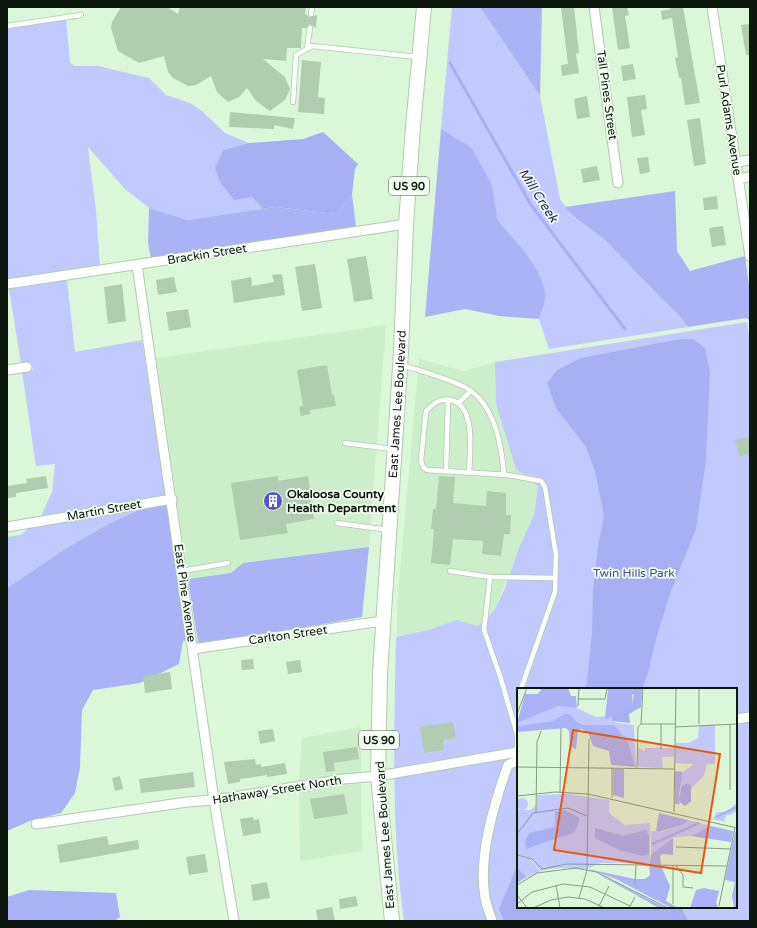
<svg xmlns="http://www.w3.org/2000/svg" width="757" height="928" font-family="'Varela Round',sans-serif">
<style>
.built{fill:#cdeecb}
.green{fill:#c2c9fe;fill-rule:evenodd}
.forest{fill:#abb3f6}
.water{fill:#a8b0f3}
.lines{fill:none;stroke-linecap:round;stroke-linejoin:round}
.stream{stroke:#a8b0f3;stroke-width:3}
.building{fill:#b1ccb0}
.service-casing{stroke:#b1cbaf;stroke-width:6}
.minor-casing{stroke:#b1cbaf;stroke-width:11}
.primary-casing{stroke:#b1cbaf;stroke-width:16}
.service{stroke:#fff;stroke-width:4.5}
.minor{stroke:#fff;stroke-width:9}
.primary{stroke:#fff;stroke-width:14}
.labels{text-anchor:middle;stroke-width:3.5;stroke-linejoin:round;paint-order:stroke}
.shield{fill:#f3fef2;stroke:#535c52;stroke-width:1}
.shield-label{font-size:11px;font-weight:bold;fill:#0e170e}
.street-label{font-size:12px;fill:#0e170e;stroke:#f3fef2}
.poi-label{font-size:12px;font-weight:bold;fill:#0e170e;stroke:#f3fef2;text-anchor:start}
.park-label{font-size:12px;fill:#464897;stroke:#f3fef2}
.water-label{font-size:13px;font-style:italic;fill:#26226e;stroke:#f3fef2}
.inset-river{fill:none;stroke:#a8b0f3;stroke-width:2}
.inset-road{fill:none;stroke:#899d88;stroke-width:1}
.view{fill:#e8590c;fill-opacity:0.15;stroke:#e8590c;stroke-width:2}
.inset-edge{fill:none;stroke:#0e170e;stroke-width:2}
</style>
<rect width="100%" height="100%" fill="#dbf6d9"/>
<!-- built -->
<g class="built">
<path d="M386,325L369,547L243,563L231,573L188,579L156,358Z"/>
<path d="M419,359L464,371L495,362L496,404L538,486L534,515L494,611L478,626L457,620L428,630L397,637V605Z"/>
<path d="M361,727V773L299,782L302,738Z"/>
<path d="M361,782L362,851L300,861L299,791Z"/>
</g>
<!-- green -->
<g class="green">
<path d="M452,7H480L540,96L560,199L574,218L600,236L620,254L651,289L681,315L688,327L549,349L539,319L545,296L532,262L499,223L471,147L441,129Z"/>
<path d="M66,18L70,63L75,66H98L149,78L166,95L190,103L203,112L225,133L249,143L223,150L252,197L263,209L188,220L149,208L125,189L88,147L96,211L100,266L7,280V28Z"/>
<path d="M67,280L75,352L142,340L166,495L41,516L52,492L55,464L36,466L22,372L33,370L31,362L21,363L9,289Z"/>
<path d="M747,322L750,343V921H404C391,827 394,731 396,637L428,630L457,620L478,626L494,611L505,588L519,548L534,515L538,486L516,469L496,404L495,362ZM518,689H736V907H518Z"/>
<path d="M167,505L139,510L110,523L68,547L7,588V537L21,535L30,527Z"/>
</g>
<!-- forest -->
<g class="forest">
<path d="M480,7H542L540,96Z"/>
<path d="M441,129L471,147L492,185L497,217L499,222C516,243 543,267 545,295C546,302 541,312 539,319L499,316L465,309L425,317Z"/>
<path d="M675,191L677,251L690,271L745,256L750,293V320L746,318L688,327C678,311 663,301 650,287C633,270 619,252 600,236C587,226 576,221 565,207Z"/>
<path d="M352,194L356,227L151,258L148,243L149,208L188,220L275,207L336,214Z"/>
<path d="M167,505L187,641H183L179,664L140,683L93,690L82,710L80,767L75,793L61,813L30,821L7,831V588L68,547L110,523L139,510Z"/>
<path d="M369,547L362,617L279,632L198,643L188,579L231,573L243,563Z"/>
<path d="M29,890L116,893L120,917L115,921H7V897Z"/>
</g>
<!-- water -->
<g class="water">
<path d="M323,132L358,164L355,169L352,194L336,214L275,207L263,209L252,197L234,200L220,182L215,168L223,150L249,143L303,139Z"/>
<path d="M680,339H693L705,348L710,372L706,460L696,529L671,591L656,639L648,673L642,689H586L592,633L593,587L598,546L604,516L595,471L586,447L556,408L547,383L557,370L581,358Z"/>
<path d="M518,864V907H681L688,921H504L499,909Z"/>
</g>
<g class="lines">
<!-- stream -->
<path class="stream" d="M450,63L531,205L625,329"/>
</g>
<!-- building -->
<g class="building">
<path d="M121,7H167L178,14L180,7H306L305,14L309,17L317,15L316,28L310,24L306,28H302L301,48H287L286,61L263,59L285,77L290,89L285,100L270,111L256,101L247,88L239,97L228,102L217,92L211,76L196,85L188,86L173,78L168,72L164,56L139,63L118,51L111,28L112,22Z"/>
<path d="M561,7H574L579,53L576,54L579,73L562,76L561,65L568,64Z"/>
<path d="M612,7H627L629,15L625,16L630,48L618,50Z"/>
<path d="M670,7H683L700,103L685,105L681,78H679L675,58L678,57L672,18L662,20L661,11L671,9Z"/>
<path d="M750,24V55H746L741,25Z"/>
<path d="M302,60L321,62L318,97L325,98L324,114L298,112Z"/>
<path d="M633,64L636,79L623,81L621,66Z"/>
<path d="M645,95L647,109L641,110L645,135L632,137L627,97Z"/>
<path d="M587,96L590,117L577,119L574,99Z"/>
<path d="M230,112L295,118L293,129L274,125V129L229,127Z"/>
<path d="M700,118L706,164L694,166L687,120Z"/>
<path d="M648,157L650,172L640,174L637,158Z"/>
<path d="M597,166L600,180L583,183L581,169Z"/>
<path d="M717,196L718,209L704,210L703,198Z"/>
<path d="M723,226L726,245L712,247L709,228Z"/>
<path d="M366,256L373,299L354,302L347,259Z"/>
<path d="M315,264L322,308L302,311L295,267Z"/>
<path d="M282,274L285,295L234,303L231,281L251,277L252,286L274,282L272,275Z"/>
<path d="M174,277L177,292L158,295L156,280Z"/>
<path d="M122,284L126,321L108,324L104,287Z"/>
<path d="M188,309L191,327L169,331L166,312Z"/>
<path d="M327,365L332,395L334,394L336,406L310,410L311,414L301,416L299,407L303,406L297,370Z"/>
<path d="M749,437L750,454L739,456L735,440Z"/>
<path d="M46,476L48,488L16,493V497L7,498V486L27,483L26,479Z"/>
<path d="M278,476V481L308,476L314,519L286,524L288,533L240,540L231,483Z"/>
<path d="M439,476L455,477L453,503L486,506L487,491L506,493V515H511L510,534H504L501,556L482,554L483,541L453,539L450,565L431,563L434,529H431L433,509H436Z"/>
<path d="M253,659L254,669L242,670L241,660Z"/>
<path d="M300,660L302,672L288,674L286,662Z"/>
<path d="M170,672L172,689L145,693L143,676Z"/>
<path d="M453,722L456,738L443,740L444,750L424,753L420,727Z"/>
<path d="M273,729L275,741L260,744L258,731Z"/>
<path d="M357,747L359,759L334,763L335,771L326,772L323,752Z"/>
<path d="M255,759L256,765L261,764V767L285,763L287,774L267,777V775L240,779V782L228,784L224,762Z"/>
<path d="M193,772L195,787L141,793L139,779Z"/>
<path d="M120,776L123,789L115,791L112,778Z"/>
<path d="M344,794L348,814L314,819L310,799Z"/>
<path d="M253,817L254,820L259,819L261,833L243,836L240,819Z"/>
<path d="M107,836L109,845L138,840L139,849L60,863L57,845Z"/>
<path d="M205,854L208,872L189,875L186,857Z"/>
<path d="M267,882L270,898L253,901L251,885Z"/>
<path d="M356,896L358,906L340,909L339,899Z"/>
<path d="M332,907L335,921H318L316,910Z"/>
</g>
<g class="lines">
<defs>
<g id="service">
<path d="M311,14L312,7"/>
<path d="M7,26L81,15"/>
<path d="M307,49L310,28"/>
<path d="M293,102L296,55L312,46L418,57"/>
<path d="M402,365C420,371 458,381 471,391C495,408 502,448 504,475"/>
<path d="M458,403L471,391"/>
<path d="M345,443L393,449"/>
<path d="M446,471L448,400"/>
<path d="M469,472C470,453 476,404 450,400C439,398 433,404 426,411L421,460L423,467L427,470L508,475L541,481L545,487L556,555L555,592L521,689"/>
<path d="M337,523L389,530"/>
<path d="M182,571L228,563"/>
<path d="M450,571L490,577L555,578"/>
<path d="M490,577L484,630L500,676L517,734"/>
<path d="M517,752L518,697"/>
</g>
<g id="minor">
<path d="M594,7L618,183"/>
<path d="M712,7L750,256"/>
<path d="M736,162L750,160"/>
<path d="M738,178L750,177"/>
<path d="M137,265L214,800L234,921"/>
<path d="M7,284L406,224"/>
<path d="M7,370L27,367"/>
<path d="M7,527L172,499"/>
<path d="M193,649L382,621"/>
<path d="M736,719L750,717"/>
<path d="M36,824L187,802L214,800L344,779L378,776L518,752"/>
<path d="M492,921C490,913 486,905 485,897C478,856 494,804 508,765L518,760"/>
</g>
<g id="primary">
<path id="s1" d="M392,921L378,776L380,673L401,352L406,224L413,127L424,7"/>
</g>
</defs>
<!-- service casing -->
<use href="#service" class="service-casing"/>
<!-- minor casing -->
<use href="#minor" class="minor-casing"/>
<!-- primary casing -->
<use href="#primary" class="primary-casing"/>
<!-- service -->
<use href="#service" class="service"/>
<!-- minor -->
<use href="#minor" class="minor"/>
<!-- primary -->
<use href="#primary" class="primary"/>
</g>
<!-- icons -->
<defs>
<symbol id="building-disc" viewBox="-11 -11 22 22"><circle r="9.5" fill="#5655cc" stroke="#f3fef2"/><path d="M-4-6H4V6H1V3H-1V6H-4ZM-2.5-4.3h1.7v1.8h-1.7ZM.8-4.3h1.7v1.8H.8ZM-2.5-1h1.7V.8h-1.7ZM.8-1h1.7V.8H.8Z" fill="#fff"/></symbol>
</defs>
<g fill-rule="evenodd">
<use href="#building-disc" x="262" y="490" width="22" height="22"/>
</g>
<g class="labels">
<!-- shield labels -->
<g class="shield">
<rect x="389" y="177" width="40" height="18" rx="3"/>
<rect x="359" y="731" width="40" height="18" rx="3"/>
</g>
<g class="shield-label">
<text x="409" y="190">US 90</text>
<text x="379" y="744">US 90</text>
</g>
<!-- street labels -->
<g class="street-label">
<text transform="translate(607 95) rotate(82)" y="4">Tall Pines Street</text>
<text transform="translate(729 120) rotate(81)" y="4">Purl Adams Avenue</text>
<text transform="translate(207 254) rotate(-9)" y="4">Brackin Street</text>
<text dy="4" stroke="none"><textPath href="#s1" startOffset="518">East James Lee Boulevard</textPath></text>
<text transform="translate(104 510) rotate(-10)" y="4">Martin Street</text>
<text transform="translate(185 593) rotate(82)" y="4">East Pine Avenue</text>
<text transform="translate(288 635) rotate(-8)" y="4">Carlton Street</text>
<text transform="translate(277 790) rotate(-9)" y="4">Hathaway Street North</text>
<text transform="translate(385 835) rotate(-94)" y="4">East James Lee Boulevard</text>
</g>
<!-- poi labels -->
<g class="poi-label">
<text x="287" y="498">Okaloosa County<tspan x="287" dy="14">Health Department</tspan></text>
</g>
<!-- park labels -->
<g class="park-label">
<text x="634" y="577">Twin Hills Park</text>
</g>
<!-- water labels -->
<g class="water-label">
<text transform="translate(539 195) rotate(57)" y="5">Mill Creek</text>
</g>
</g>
<!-- overview -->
<g transform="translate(517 688)">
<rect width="220" height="220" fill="#dbf6d9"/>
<path d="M53,17L79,29L94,28V32L100,35L117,37L119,79L110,52L85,37H68L60,34L53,26H47L35,33L0,38V35L42,18ZM182,37H198V76H190L187,87L174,101L173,97L163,102L166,84L177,76L158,75L159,55H171L181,50ZM120,59L128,63V60H157V69H145L146,80L121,79ZM51,106L92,112V125L108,137L133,135V175H84L69,181L42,180L23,183L15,171L0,167V122H13L20,117V107ZM-1 116a6 6 0 1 1 12 0a6 6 0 1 1-12 0ZM220,114V123L213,127H209L207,134L196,131L200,124H210ZM171,132L194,138L174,148L157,149L134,166V143L145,144L168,136ZM0,168L14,171L23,184L10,189L0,180Z" fill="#c2c9fe"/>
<path d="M25,0H51L54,8H59L60,20L42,18L0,35L8,6H21ZM91,0H125V3L115,7L116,20L88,31ZM47,26H53L60,34L68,37H97L110,52L119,79L94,77L92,63L76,58L71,44L64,41L61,43L59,61L53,58L52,43L49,40L0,44V38L35,33ZM96,81H107V110L96,107ZM158,83L166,84L161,113L163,116H158ZM142,125L171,132L168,136L142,144L139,143ZM194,138L216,143L214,154L174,148ZM218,143L220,144V220H217L215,208L218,194L208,192ZM156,150V167L146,166L143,168L144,177L133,176L134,166ZM132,178H144L153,198L149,213L161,220H154L99,191L71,181L118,191L119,197V191H128L133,187ZM0,180L10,189L0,195ZM83,187L98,194L149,220H142ZM187,200L202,203L199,215L201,219L208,220H173L179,202Z" fill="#abb3f6"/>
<path d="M125,3L124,19L112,26L113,35L95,33L94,28L115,20L117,4ZM171,95L174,98V113L168,118L161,113L165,98ZM47,122L63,130L58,144L9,161L8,154L12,145L38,139V124ZM78,140L106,148L129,142L132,148V166L126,168L102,162L78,150Z" fill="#a8b0f3"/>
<path class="inset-river" d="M199,129L220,119M135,156L182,135"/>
<path class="inset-road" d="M62,11H88L90,0M61,18L62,0M0,26L10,0M124,36L126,0M182,36V0M158,39L220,36M144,61V36M0,79L158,81M120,80L121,39L124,36H158M213,102V36M43,104L44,40M0,108L38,104L71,106L220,140M95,110V80M157,124L159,0M19,125L20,54L24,43M0,146L16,125L51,120L70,128M159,159L214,161M0,167L15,171L25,181L50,176L210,178M159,178L166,187V199L176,200M118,196L119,177M0,197L20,185L59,180L79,184L151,220M39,197L43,220M0,207L10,220M62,210L70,182L72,51M0,216L15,204L46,196L73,199L113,218M156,216V178M202,218L218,139M16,220L34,212L51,209L68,211L88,220M81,220L92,198M112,220L118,209"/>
<path class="view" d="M56,42L203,66L184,185L37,162Z"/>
<rect width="220" height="220" class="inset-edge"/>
</g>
<!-- border -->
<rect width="757" height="928" fill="none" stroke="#0e170e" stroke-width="16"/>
</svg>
